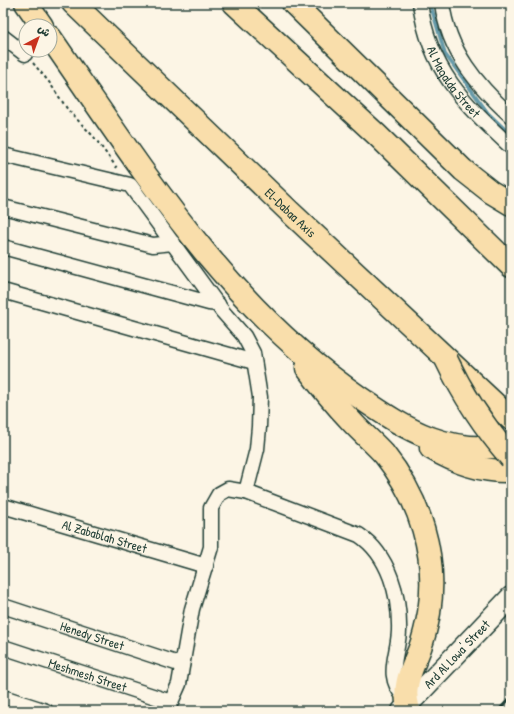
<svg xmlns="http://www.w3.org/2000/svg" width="514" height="714" font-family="'Patrick Hand','Playpen Sans Arabic',sans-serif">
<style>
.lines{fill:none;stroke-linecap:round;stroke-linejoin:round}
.stream{stroke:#669aa9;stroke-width:3.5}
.street-casing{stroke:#1f3d34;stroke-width:17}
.secondary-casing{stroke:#1f3d34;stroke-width:23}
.highway-casing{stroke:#1f3d34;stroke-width:25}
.path{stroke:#1f3d34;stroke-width:2;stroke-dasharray:3 3;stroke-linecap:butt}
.street{stroke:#fcf5e5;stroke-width:14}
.secondary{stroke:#fcf5e5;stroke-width:20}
.highway{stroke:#f9deab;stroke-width:22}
.rail{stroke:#1f3d34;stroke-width:3}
.highway-bridge-casing{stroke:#1f3d34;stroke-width:25;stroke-linecap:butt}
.highway-bridge{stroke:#f9deab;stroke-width:22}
.labels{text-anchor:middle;stroke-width:3;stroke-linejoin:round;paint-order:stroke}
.street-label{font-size:13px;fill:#1f3d34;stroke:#fcf5e5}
</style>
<rect width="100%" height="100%" fill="#fcf5e5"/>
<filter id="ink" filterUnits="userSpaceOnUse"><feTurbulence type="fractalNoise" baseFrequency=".025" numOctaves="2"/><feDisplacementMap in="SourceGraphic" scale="8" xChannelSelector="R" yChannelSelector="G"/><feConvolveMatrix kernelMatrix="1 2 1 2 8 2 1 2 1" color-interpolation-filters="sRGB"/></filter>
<g filter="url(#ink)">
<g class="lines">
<!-- stream -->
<path class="stream" d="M430,3L445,54L488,113L511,135"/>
<defs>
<g id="street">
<path id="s1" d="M420,3C429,70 464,103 511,147"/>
<path d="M442,3C448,51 477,85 511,116"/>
<path d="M3,37L25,54"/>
<path d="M3,155L130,185L223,312L244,336L253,353L260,397L259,427L257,449L246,492L228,489L219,494L211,508V547L192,609L179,684L167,711"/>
<path d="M3,207L153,245L173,243"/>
<path d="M3,247L209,303L218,304"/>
<path d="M3,291L254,362"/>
<path d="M246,492L359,535C389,555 400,596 399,631C398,657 384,675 405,698"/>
<path id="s2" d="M3,506L206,566"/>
<path id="s3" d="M3,606L182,665"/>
<path id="s4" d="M3,647L171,702"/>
<path d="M3,697L46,711"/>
</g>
<g id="secondary">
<path id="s5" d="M402,711L511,597"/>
</g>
<g id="highway">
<path d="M26,3L42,26"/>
<path id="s6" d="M73,3L290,212L511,419"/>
<path d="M234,3L377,135L511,266"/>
<path d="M293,3L463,170L491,192L511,204"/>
<path d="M50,37C141,168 226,306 359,397C408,431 449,456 511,445"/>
<path d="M307,368C321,387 336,405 352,422C362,433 374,443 384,454C420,499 438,556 429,613C427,624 424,637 420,648C413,667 402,685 408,706"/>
<path d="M431,448C456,463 483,472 511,471"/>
</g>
</defs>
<!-- street casing -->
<use href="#street" class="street-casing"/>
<!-- secondary casing -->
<use href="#secondary" class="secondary-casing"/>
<!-- highway casing -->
<use href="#highway" class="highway-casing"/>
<!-- path -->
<g class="path">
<path d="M3,19L6,25"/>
<path d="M33,63L49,82L68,110L94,137L117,168"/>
</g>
<!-- street -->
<use href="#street" class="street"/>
<!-- secondary -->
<use href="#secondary" class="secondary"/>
<!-- highway -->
<use href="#highway" class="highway"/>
<!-- rail -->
<path class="rail" d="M498,711L511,697"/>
<defs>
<path id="highway-bridge" d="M446,359C463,395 484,427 511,458"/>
</defs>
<!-- highway-bridge casing -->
<use href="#highway-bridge" class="highway-bridge-casing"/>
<!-- highway-bridge -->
<use href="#highway-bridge" class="highway-bridge"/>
</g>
</g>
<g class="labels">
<!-- street labels -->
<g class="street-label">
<text dy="5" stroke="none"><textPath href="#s1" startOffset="87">Al Maqalda Street</textPath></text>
<text dy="5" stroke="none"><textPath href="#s6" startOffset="302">El-Dabaa Axis</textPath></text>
<text dy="5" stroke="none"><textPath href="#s2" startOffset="106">Al Zabablah Street</textPath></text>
<text dy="5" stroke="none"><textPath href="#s3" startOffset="94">Henedy Street</textPath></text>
<text dy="5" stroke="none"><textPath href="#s5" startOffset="79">Ard Al Lowa' Street</textPath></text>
<text dy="5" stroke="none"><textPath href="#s4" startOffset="89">Meshmesh Street</textPath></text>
</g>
</g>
<!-- margin -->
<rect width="514" height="714" fill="none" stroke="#fcf5e5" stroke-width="16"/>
<rect x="8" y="8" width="498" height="698" fill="none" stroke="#1f3d34" stroke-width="1.5" filter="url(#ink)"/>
<!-- north arrow -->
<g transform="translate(38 38) rotate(41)"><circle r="19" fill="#fcf5e5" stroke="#a4ab9e"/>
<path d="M0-3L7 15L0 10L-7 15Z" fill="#c8321e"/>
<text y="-6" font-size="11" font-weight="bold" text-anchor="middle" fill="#1f3d34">ش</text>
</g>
</svg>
